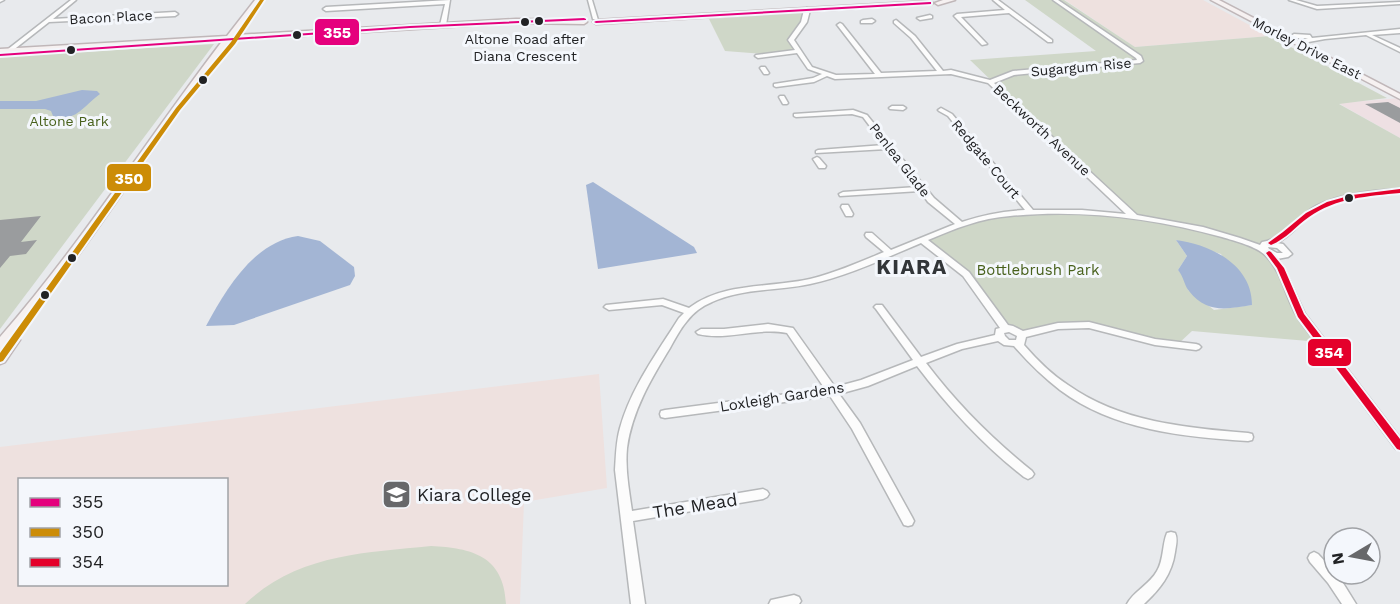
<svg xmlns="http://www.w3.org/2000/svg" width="1400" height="604" font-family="'Work Sans',sans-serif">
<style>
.commercial{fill:#eee0e3}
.education{fill:#eee1df;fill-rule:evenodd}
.green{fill:#cfd7c8;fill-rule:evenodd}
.water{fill:#a3b5d4}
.building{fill:#9a9c9e}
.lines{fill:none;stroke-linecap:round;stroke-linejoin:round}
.minor-casing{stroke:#b6b8ba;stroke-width:3}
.major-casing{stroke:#c0b7b9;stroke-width:3}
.minor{fill:#fcfcfc;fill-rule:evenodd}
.major{fill:#f6f1f1;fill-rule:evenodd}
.bus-1-casing{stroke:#f4f7fc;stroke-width:4}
.bus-2-casing{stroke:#f4f7fc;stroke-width:4}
.bus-3-casing{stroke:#f4f7fc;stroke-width:4}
.bus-1{fill:#e5007d;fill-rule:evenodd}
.bus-2{fill:#cc8c07;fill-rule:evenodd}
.bus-3{fill:#e4002b;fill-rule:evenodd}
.bus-dot{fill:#212224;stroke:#f4f7fc;stroke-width:2}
.labels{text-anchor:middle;stroke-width:6;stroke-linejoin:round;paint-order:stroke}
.far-street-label{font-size:14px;fill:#212224;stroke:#f4f7fc}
.bus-label{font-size:14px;fill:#212224;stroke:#f4f7fc}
.far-park-label{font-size:14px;fill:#48611c;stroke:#f4f7fc}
.park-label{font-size:15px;fill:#48611c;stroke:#f4f7fc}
.street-label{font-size:15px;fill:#212224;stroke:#f4f7fc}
.near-poi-label{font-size:18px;fill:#212224;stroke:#f4f7fc;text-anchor:start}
.near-street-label{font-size:18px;fill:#212224;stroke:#f4f7fc}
.district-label{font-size:21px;font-weight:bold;letter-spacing:1.5px;fill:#323538;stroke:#f4f7fc}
.line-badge{stroke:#f4f7fc;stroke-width:2}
.badge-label{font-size:16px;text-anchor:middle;font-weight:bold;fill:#fff}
</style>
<rect width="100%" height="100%" fill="#e8eaed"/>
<!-- commercial -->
<path class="commercial" d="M1400,98V138L1338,103Z"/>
<!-- education -->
<g class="education">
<path d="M1065,0H1203L1270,36L1135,47Z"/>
<path d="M599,374L607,488L524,502L520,604H0V447ZM20,480H226V584H20Z"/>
</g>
<!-- green -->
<g class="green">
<path d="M1025,0H1064L1135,47L1270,36L1387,98L1339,104L1400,138V191C1370,195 1337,197 1310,213C1285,227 1290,246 1252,243L1269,253L1286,287L1320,342L1192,331L1178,344L1074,324L1022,335L1010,328L971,281L922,240L978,219L1049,211L1134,218L970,60L1096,51ZM1176,240L1221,254L1252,305L1214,310L1188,290L1186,279L1178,270L1187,256Z"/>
<path d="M802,13L805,15L804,22L791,38L798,51L764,54L725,51L709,19Z"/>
<path d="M214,44L0,329V57Z"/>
<path d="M431,546C472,548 504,556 506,604H245C298,554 363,553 431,546Z"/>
</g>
<!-- water -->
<g class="water">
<path d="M82,90L97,91L100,94C83,106 76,123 53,116L51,111L45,109H0V101H36Z"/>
<path d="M593,182L694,247L697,253L598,269L586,185Z"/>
<path d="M298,236L320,241L354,267L355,276L350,285L234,325L206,326C226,289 254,242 298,236Z"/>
<path d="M1176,240C1212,245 1252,265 1252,305C1227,309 1207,314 1189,291C1184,285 1184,277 1178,270L1187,256Z"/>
</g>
<!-- building -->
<g class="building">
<path d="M1388,102L1400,108V123L1365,104Z"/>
<path d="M41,216L21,242L37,240L26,254L10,256L0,268V220Z"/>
</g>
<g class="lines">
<defs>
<g id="minor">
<path d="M0,0H4L0,2Z"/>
<path d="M71,0H76L53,19L175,12L178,14L175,16L49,22L7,55H3V53Z"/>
<path d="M450,0L446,25L443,27L440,25L445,4L326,11L323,9L326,7Z"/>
<path d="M588,0H592L598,20L593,19Z"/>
<path d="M993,0H998L1052,40V42H1048L1009,13L961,17L987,44L982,45L954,16L957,14L1005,10Z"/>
<path d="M1053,0H1058L1141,56L1143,61L1140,63L1014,75L994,83L1137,215L1203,227L1240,238L1260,245L1262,242C1283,240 1298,215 1316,206C1342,193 1372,191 1400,189V193C1369,196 1336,198 1310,216C1298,225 1290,236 1277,243L1283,244L1292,254L1288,257L1277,259L1284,268L1305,314L1400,438V450L1396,449C1374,420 1353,391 1331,361C1320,347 1308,333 1298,318C1286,299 1283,274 1267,257C1259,247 1235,241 1222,237C1154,218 1080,209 1010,216C981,218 954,229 928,240L969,272L1008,325L1013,326L1023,331L1058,323L1089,322L1155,339L1196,344L1199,345L1201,347L1199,349L1196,350L1155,345L1089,328L1058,329L1026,337L1024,345C1037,360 1051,374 1068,385C1120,422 1186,428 1248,433L1252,434L1253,437L1252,440L1248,441C1184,437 1113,430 1060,390C1043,377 1028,362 1014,346L1004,345L998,341L962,349L926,363C957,404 992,439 1032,471L1034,474L1032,477L1028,479L1024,477C983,445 949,408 917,366L868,386L839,394L860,423L912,517L914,521L912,525L908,526L904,525L852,429L830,396L665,418L661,417L660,414L661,411L665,410L825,389L787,333C757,327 727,341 698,334L696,332L701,329H724L768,324L793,328L835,387L861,380L913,360L876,309L874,307L876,305H882L921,357L957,344L995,335L996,329L1000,328L963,276L921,243C885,258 848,276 810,284C778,291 742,288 712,302C702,306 693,313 687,321C680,329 675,339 670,348C651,379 632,411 627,448C625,469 629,490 632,511L763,489L767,491L769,494L767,497L763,499L633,521L645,604H631L615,470C616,456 616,442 620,428C631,388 657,353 679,318L684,313L662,305L609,310L604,307L606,305L663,299L689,308C723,282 770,288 810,279C835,273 860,262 884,252L866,237L865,235L866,233H872L891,250L955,224L928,202L920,191L840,196L839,194L843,192L917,187L887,149L816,153V151L818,150L884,145L863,117L852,114L796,117L794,116V114L853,110L867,115L934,198L962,222C983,215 1003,211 1025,210L948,116L939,111L938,110L941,108L952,114L1033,210H1082L1126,214L988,83L951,74L835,79L827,76L814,82L776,87L774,86V84L813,78L822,74L808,69L797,53L758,58L755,56L756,55L795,50L788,40L801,22L804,10L807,8L810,10L807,22L794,40L812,67L836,75L875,74L838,26L837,25L840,23L842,24L881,73L937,71L911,38L894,23V21L896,20L915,36L943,71L951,70L990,80L1013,71L1137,60L1136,58ZM1268,247L1277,248L1283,253H1277L1269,249ZM1009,332L1017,336L1016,340H1009L1005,336L1004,333Z"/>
<path d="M1289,0H1296L1317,6L1400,2V4L1317,9Z"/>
<path d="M930,15L932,16V18L920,20L917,18Z"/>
<path d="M863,20L872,19L875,21L872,23H861V21Z"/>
<path d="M1400,29V33L1372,35L1400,48V52L1366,35L1325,39L1303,43L1301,42V40L1308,38H1294L1291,36L1294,34L1310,35L1312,38Z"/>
<path d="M761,67H765L769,73L768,74H764L760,68Z"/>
<path d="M780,96H784L788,103L787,104H783L779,97Z"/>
<path d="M892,106H903L906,108L903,110L890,109L889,108Z"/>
<path d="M817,157L819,158L826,166L825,168H819L813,159Z"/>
<path d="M842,205H848L853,214L852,216H846L841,207Z"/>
<path d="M1171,532L1175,533C1178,539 1176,545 1175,552C1172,574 1160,589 1144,604H1127C1133,592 1150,584 1157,571C1164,559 1162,545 1167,533Z"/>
<path d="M1314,552L1318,554L1334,571V574L1338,575L1356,604H1342L1328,583L1310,562L1308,558L1310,554Z"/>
<path d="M794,595L799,597L801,601L799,604H769L771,600Z"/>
</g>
<g id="major">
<path d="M255,0H261L235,35L516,19L584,20L587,22L584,24L516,23L231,40C157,137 94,243 15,336L20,340L5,362L0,364V337C82,243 148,138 223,40L0,53V49L227,36Z"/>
<path d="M943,0H955L938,5L935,3Z"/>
<path d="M1211,0H1219L1400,94V99Z"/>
<path d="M930,1L933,3L932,4L596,24L593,22L596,20Z"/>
</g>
</defs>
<!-- minor casing -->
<use href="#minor" class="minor-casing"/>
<!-- major casing -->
<use href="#major" class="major-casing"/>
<!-- minor -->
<use href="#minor" class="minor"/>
<!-- major -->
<use href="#major" class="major"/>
<defs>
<g id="bus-1">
<path d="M930,2H931V4L596,23L594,22L596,21Z"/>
<path d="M584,18L586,19V20L410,28L0,56V54L410,26Z"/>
</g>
<path id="bus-2" d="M260,0H264L235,44L180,110L3,361L0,362V353L176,108L231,42Z"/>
<g id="bus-3">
<path d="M1400,189V193C1369,196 1335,198 1309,217C1296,226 1286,239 1271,245L1268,243L1283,232L1306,213L1327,202L1352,195Z"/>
<path d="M1269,251L1271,252L1284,268L1304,314L1400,439V450L1397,449L1298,317L1277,268L1266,253Z"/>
</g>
</defs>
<!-- bus-1 casing -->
<use href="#bus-1" class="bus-1-casing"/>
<!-- bus-2 casing -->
<use href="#bus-2" class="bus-2-casing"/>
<!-- bus-3 casing -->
<use href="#bus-3" class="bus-3-casing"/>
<!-- bus-1 -->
<use href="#bus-1" class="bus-1"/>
<!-- bus-2 -->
<use href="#bus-2" class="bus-2"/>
<!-- bus-3 -->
<use href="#bus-3" class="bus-3"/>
</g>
<!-- icons -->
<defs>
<symbol id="school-square" viewBox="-11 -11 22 22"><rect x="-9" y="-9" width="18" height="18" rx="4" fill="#67686a" stroke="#f4f7fc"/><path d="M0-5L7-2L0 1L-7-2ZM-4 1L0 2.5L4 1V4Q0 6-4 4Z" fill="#fff"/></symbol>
</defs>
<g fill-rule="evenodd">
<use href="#school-square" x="380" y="478" width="33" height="33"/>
</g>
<!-- markers -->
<g class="bus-dot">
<circle cx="539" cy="21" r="5"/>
<circle cx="525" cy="22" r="5"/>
<circle cx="297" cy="35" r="5"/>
<circle cx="71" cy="50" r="5"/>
<circle cx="203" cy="80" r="5"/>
<circle cx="1349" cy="198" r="5"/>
<circle cx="72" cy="258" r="5"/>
<circle cx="45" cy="295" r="5"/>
</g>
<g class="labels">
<!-- far-street labels -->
<g class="far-street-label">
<text transform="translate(111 17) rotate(-3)" y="5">Bacon Place</text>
<text transform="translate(1307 48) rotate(27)" y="5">Morley Drive East</text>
<text transform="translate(1081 67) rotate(-5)" y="5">Sugargum Rise</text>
<text transform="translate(1042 130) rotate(43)" y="5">Beckworth Avenue</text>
<text transform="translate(986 159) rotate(50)" y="5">Redgate Court</text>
<text transform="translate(900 160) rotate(52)" y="5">Penlea Glade</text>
</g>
<!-- bus labels -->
<g class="bus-label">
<text x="525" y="44">Altone Road after<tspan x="525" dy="17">Diana Crescent</tspan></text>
</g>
<!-- far-park labels -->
<g class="far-park-label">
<text x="69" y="126">Altone Park</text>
</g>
<!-- park labels -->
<g class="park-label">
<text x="1038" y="275">Bottlebrush Park</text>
</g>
<!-- street labels -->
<g class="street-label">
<text transform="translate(782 397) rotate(-9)" y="5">Loxleigh Gardens</text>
</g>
<!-- near-poi labels -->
<g class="near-poi-label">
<text x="417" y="501">Kiara College</text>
</g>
<!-- near-street labels -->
<g class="near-street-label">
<text transform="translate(695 506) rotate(-9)" y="6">The Mead</text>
</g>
<!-- district labels -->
<g class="district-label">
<text x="912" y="274">KIARA</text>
</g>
</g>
<g class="line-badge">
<rect x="314" y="18" width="46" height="28" rx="6" fill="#e5007d"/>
<rect x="106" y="163" width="46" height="29" rx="6" fill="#cc8c07"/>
<rect x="1307" y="338" width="45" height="29" rx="6" fill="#e4002b"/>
</g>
<g class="badge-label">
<text x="337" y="38">355</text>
<text x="129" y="184">350</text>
<text x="1329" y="358">354</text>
</g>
<!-- legend -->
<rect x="18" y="478" width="210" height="108" fill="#f4f7fc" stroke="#a0a2a6" stroke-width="1.5"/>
<rect x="30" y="498" width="30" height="9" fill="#e5007d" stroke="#a0a2a6" stroke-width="1.5"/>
<text x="72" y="508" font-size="18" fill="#212224">355</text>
<rect x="30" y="528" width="30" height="9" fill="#cc8c07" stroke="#a0a2a6" stroke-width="1.5"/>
<text x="72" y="538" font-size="18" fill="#212224">350</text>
<rect x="30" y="558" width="30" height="9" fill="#e4002b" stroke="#a0a2a6" stroke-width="1.5"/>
<text x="72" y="568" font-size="18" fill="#212224">354</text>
<!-- north arrow -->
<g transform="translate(1352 556) rotate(260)"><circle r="28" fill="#f4f7fc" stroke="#a0a2a6" stroke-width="1.5"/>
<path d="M0-4.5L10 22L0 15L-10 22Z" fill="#67686a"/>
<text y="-9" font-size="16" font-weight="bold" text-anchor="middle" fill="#212224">N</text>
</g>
</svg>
